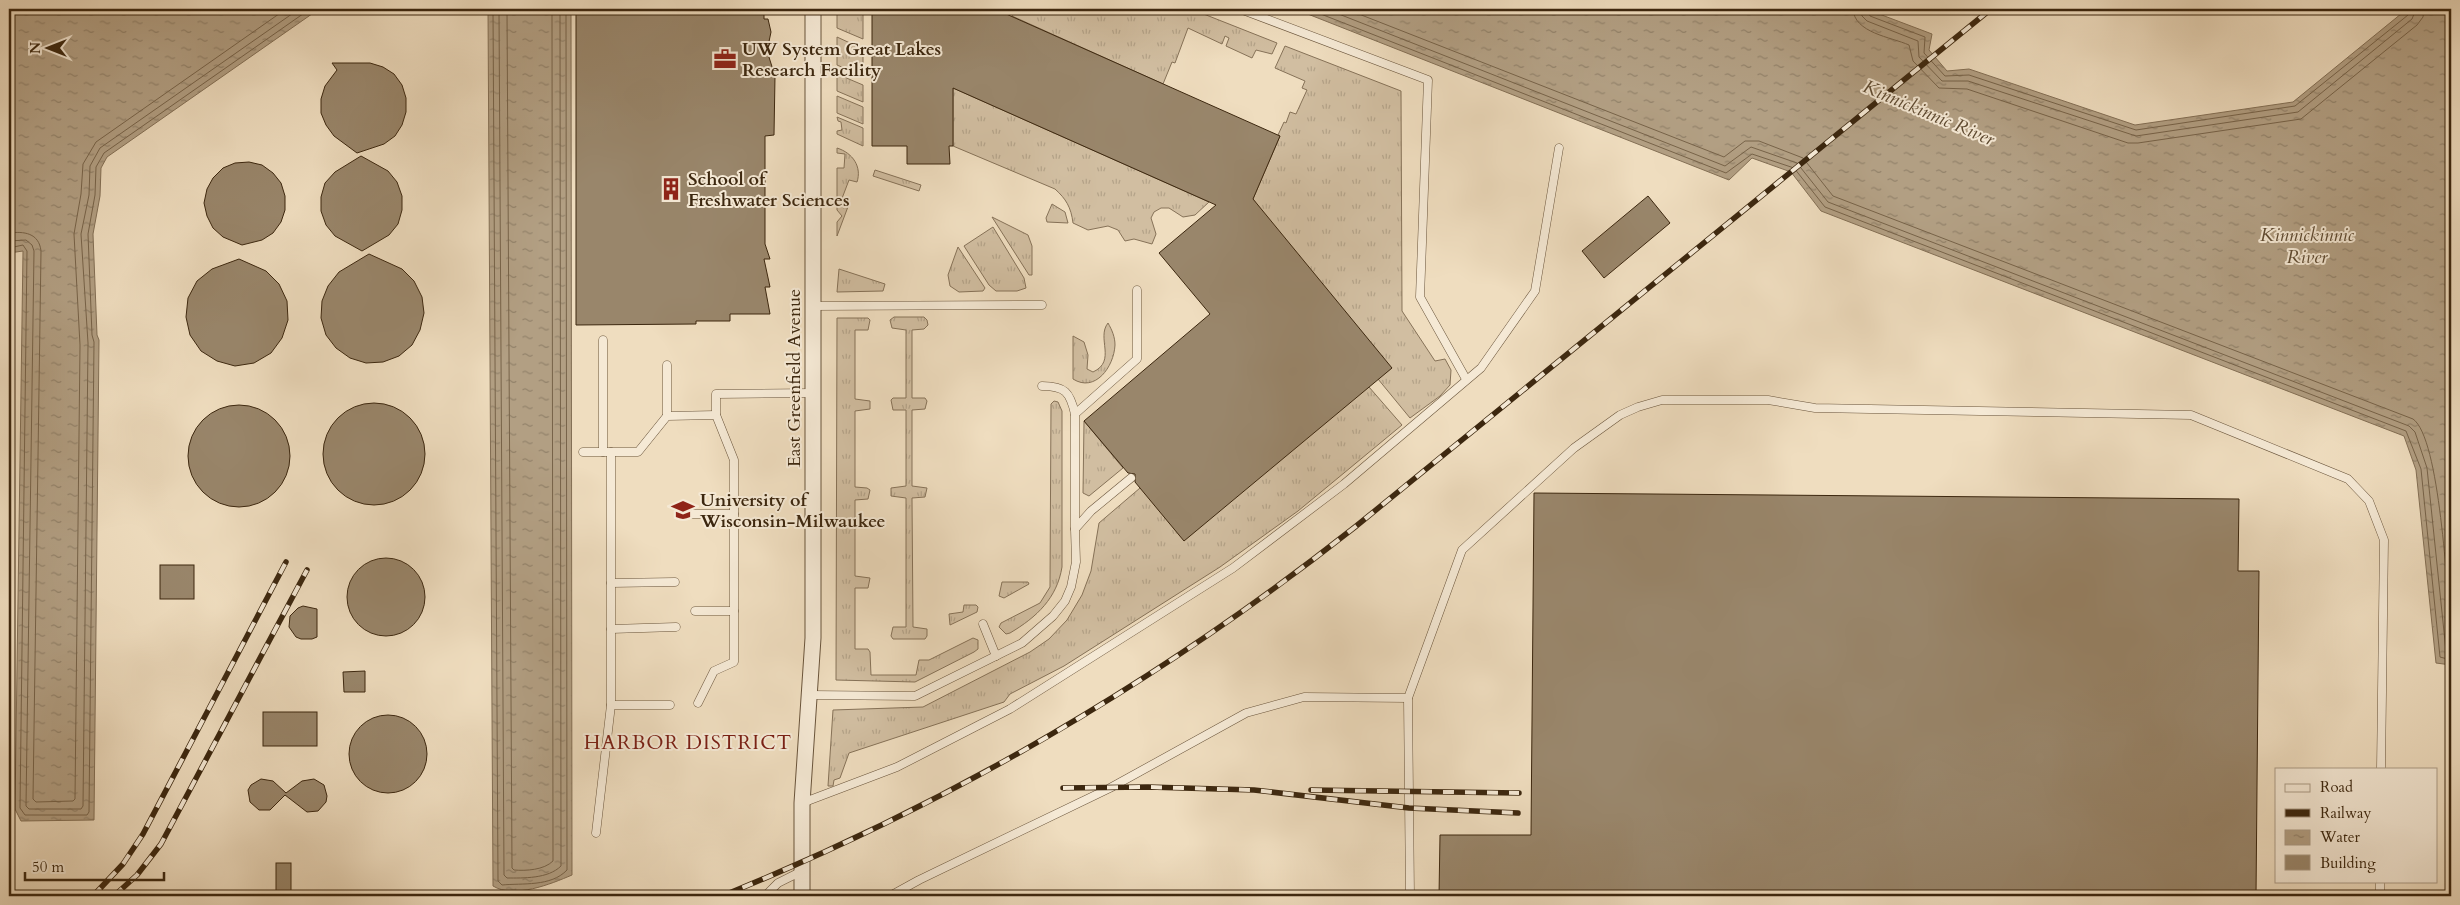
<svg xmlns="http://www.w3.org/2000/svg" width="2460" height="905" font-family="Cardo,serif">
<style>
.grass{fill:url(#grass-tufts);stroke:#867258}
.water{fill:url(#water-ripples);stroke:#836f55}
.lines{fill:none;stroke-linecap:round;stroke-linejoin:round}
.shore{stroke:#776349;stroke-width:1}
.building{fill:#99866b;stroke:#3c270f}
.lane-casing{stroke:#69543b;stroke-width:9}
.street-casing{stroke:#69543b;stroke-width:17}
.lane{stroke:#f5e9d5;stroke-width:8}
.street{stroke:#f5e9d5;stroke-width:15}
.rail-casing{stroke:#3c270f;stroke-width:5.5}
.rail{stroke:#f5e9d5;stroke-width:4;stroke-dasharray:11;stroke-linecap:butt}
.labels{text-anchor:middle;stroke-width:4;stroke-linejoin:round;paint-order:stroke}
.poi-label{font-size:18px;font-weight:bold;fill:#3c270f;stroke:#f5e9d5;text-anchor:start}
.street-label{font-size:18px;fill:#3c270f;stroke:#f5e9d5}
.water-label{font-size:19px;font-style:italic;fill:#5f4b32;stroke:#f5e9d5}
.quarter-label{font-size:20px;letter-spacing:1px;fill:#7a1f14;stroke:#f5e9d5}
</style>
<defs>
<pattern id="grass-tufts" width="24" height="20" patternUnits="userSpaceOnUse" patternTransform="scale(1.25)"><rect width="24" height="20" fill="#d1bea1"/><path d="M3 7l-1-3M5 7V3M7 7l1-3M15 17l-1-3M17 17v-4M19 17l1-3" fill="none" stroke="#b4a389"/></pattern>
<pattern id="water-ripples" width="26" height="14" patternUnits="userSpaceOnUse" patternTransform="scale(1.25)"><rect width="26" height="14" fill="#b29f83"/><path d="M2 4q2-2 4 0t4 0M15 11q2-2 4 0t4 0" fill="none" stroke="#92826a"/></pattern>
</defs>
<rect width="100%" height="100%" fill="#efddbf"/>
<filter id="stains"><feTurbulence type="fractalNoise" baseFrequency=".004" numOctaves="4"/><feColorMatrix values="0 0 0 0 .2 0 0 0 0 .09 0 0 0 0 .02 0 0 0 .5 -.17"/></filter>
<radialGradient id="worn" r=".72"><stop offset=".6" stop-color="#630" stop-opacity="0"/><stop offset="1" stop-color="#630" stop-opacity=".3"/></radialGradient>
<!-- grass -->
<g class="grass">
<path d="M837,9H856L863,12V39L837,28Z"/>
<path d="M1015,9H1191L1277,43L1272,54L1256,50L1252,58L1226,46L1229,38L1225,36L1222,44L1188,28L1175,63L1172,62L1163,84L1012,16Z"/>
<path d="M837,37L863,49V76L837,65Z"/>
<path d="M1285,46L1401,91L1402,311L1435,361L1445,359L1451,370L1450,385L1440,396L1410,418L1378,379L1253,199L1280,136L1278,135L1284,122L1286,123L1290,112L1296,114L1307,90L1302,88L1305,81L1275,68Z"/>
<path d="M837,74L863,85V102L837,91Z"/>
<path d="M953,88L1209,202L1195,215L1183,217L1169,208H1161L1154,212L1151,218L1156,234L1152,244L1134,239L1125,241L1118,230L1108,226L1088,230L1073,223C1071,207 1066,199 1055,189L953,146Z"/>
<path d="M837,96L863,107V124L837,113Z"/>
<path d="M837,117L863,128V146L837,134V131L842,130L841,122L838,121Z"/>
<path d="M837,148C853,153 862,167 857,182L849,180L841,201L849,204L837,236V222L842,216L837,210V168H844L845,154L837,153Z"/>
<path d="M875,170L921,185L919,191L873,176Z"/>
<path d="M1052,204L1065,212L1068,223L1047,222L1046,218Z"/>
<path d="M992,217L1028,235L1032,246V275H1029Z"/>
<path d="M993,227L1024,278L1026,288L1017,291H996L989,285L964,246Z"/>
<path d="M958,247L985,288L983,291L959,292L950,286L948,275Z"/>
<path d="M839,269L885,284L883,291L837,292Z"/>
<path d="M894,317H924L927,320L928,325L924,329L912,330V398H925L927,401L925,409L912,410V486L927,488L925,497L912,498L913,627L927,629V636L925,639H893L891,636L893,627H906V498L891,496V488L906,486V410H893L891,400L893,398H906V330L892,328L890,320Z"/>
<path d="M837,318H868L870,320L868,330H855V399L870,401V409L855,411V487L867,488L870,490L868,499L855,500V576L870,578L868,588H855V649H868L870,652L871,675H916L919,660H929L973,638L978,640V649L974,652L915,682L836,680Z"/>
<path d="M1108,323C1112,330 1115,337 1115,345C1114,367 1095,393 1073,379V336L1084,342L1088,355L1087,369L1093,372C1117,361 1096,338 1108,323Z"/>
<path d="M1369,387L1402,425L1298,511L1220,567L1064,666L1010,694L1004,702L849,753L840,778L834,780L833,786H828L833,710L923,707L1030,652L1049,639L1067,620L1082,595L1091,571L1099,523L1140,488Z"/>
<path d="M1054,401L1058,402L1062,411V567C1057,598 1037,617 1010,633L1006,634L999,627L1001,623L1040,603L1050,587L1051,404Z"/>
<path d="M1084,421L1123,468L1089,496L1083,493Z"/>
<path d="M1002,582H1028L1029,584L1004,598L999,596Z"/>
<path d="M964,605H976L978,607L977,612L950,625L949,614L963,612Z"/>
</g>
<!-- water -->
<g class="water">
<path d="M9,9H319L107,157L101,168L100,196L93,234L97,335L99,340L94,820L21,821L15,809L23,251L9,253Z"/>
<path d="M488,9H571L572,875C551,884 514,899 493,886Z"/>
<path d="M1295,9H1866L1932,34L1929,50L1947,71L1969,69L2135,125L2293,102L2407,9H2451V665L2436,663L2416,470L2404,436L1821,211L1791,172L1752,158L1729,180Z"/>
</g>
<g class="lines">
<!-- shore -->
<g class="shore">
<path d="M493,9L498,881L502,885C522,883 551,887 567,870L566,9"/>
<path d="M499,9L504,875L507,878C523,878 548,879 561,866L560,9"/>
<path d="M507,9L512,868L514,870C526,871 544,870 553,861L552,9"/>
<path d="M1308,9L1726,173L1752,154L1794,168L1825,207L2406,431L2421,469L2440,657L2451,660"/>
<path d="M1326,9L1725,166L1751,147L1797,163L1828,202L2409,426L2415,432L2427,468L2446,651L2451,654"/>
<path d="M1346,9L1724,157L1745,141H1759L1803,158L1833,196L2413,419C2440,438 2447,592 2451,630"/>
<path d="M1853,9C1854,33 1891,37 1909,45L1913,61L1939,88L1967,89L2128,143H2138L2301,119L2417,25L2423,17L2424,9"/>
<path d="M1860,9L1862,16L1867,21L1918,41L1919,57L1942,81H1968L2136,136L2298,112L2412,19L2416,9"/>
<path d="M1867,9L1870,16L1925,37L1924,53L1945,76L1969,75L2136,130L2295,106L2408,15L2410,9"/>
<path d="M9,233C24,231 39,233 41,251L33,799L36,802L73,801L75,799L80,345L74,234L81,194L83,164L96,142L286,9"/>
<path d="M9,241L26,240L32,245L34,251L26,806L29,809H81L83,806L88,343L81,234L89,195L90,166L100,148L299,9"/>
<path d="M9,248L23,245L27,251L20,808L25,815H87L89,812L94,342L92,335L88,234L95,195L96,167L104,153L310,9"/>
</g>
</g>
<!-- building -->
<g class="building">
<path d="M576,9H764V19H768L771,32L767,51L775,76L774,135L765,136V244L770,259H764L770,287H765L770,314H730V321H696V324L576,325Z"/>
<path d="M872,9H995L1280,136L1253,199L1392,368L1184,541L1135,482V474L1128,473L1084,421L1210,314L1159,253L1216,205L953,88V146H949L950,164H907V146H872Z"/>
<path d="M332,63H370L383,67L394,74L402,85L406,98V112L402,125L395,136L384,144L357,153L334,136L326,125L321,113V99L325,86L337,70Z"/>
<path d="M361,156L388,171L397,182L402,196V210L398,224L389,235L362,251L335,236L326,225L321,211V197L325,183L335,172Z"/>
<path d="M249,162L262,165L273,173L281,183L285,196V210L281,222L273,233L262,240L242,245L223,237L213,228L207,216L204,203L207,189L213,178L223,168L235,163Z"/>
<path d="M1648,196L1670,223L1604,278L1582,251Z"/>
<path d="M369,254L402,269L414,281L422,297L424,313L420,330L412,345L399,356L383,362L366,363L350,358L336,348L326,335L321,318L322,301L328,286L339,272Z"/>
<path d="M239,259L266,271L279,284L287,301L288,320L282,338L271,353L254,363L235,366L217,361L201,351L190,335L186,317L188,298L197,281L212,269Z"/>
<circle cx="374" cy="454" r="51"/>
<circle cx="239" cy="456" r="51"/>
<path d="M1534,493L2239,499L2238,571H2259L2256,896H1439L1440,835H1531Z"/>
<circle cx="386" cy="597" r="39"/>
<rect x="160" y="565" width="34" height="34"/>
<path d="M303,606L317,609V637L312,639H301L296,637L289,627L290,616L298,608Z"/>
<path d="M365,671V692H344L343,672Z"/>
<rect x="263" y="712" width="54" height="34"/>
<circle cx="388" cy="754" r="39"/>
<path d="M261,779L273,781L286,793L302,781L314,779L324,785L327,796L326,802L318,811L307,812L285,795L270,810H259L250,802L248,790L251,785Z"/>
<rect x="276" y="863" width="15" height="29"/>
</g>
<g class="lines">
<defs>
<g id="lane">
<path d="M1240,9L1428,80L1420,297L1466,379"/>
<path d="M812,306L1042,305"/>
<path d="M603,340V452"/>
<path d="M667,365V416"/>
<path d="M1042,386C1065,386 1070,392 1075,414V529"/>
<path d="M1075,414L1137,359V290"/>
<path d="M583,452H638L667,416L716,415"/>
<path d="M692,514H734"/>
<path d="M611,583L675,582"/>
<path d="M695,611H734"/>
<path d="M983,624L996,656"/>
<path d="M611,629L676,627"/>
<path d="M811,695L915,696L1022,643L1053,616L1065,601L1071,587L1076,562L1075,529L1091,511L1131,478"/>
<path d="M698,703L714,671L734,662V460L716,415V394L812,393"/>
<path d="M611,705H670"/>
<path d="M802,803L897,767L1010,709L1233,568L1344,484L1481,368L1535,291L1559,148"/>
<path d="M596,833L611,705V452"/>
<path d="M765,896L778,883L802,871"/>
<path d="M890,896L919,880L1110,788L1246,713L1304,697L1408,698"/>
<path d="M1410,896L1408,698L1462,550L1574,448L1620,415L1638,407L1662,400H1768L1815,408L2191,415L2348,479L2369,501L2384,540L2381,769"/>
<path d="M2380,896V881"/>
</g>
<path id="street" d="M802,896V803L813,638V9"/>
</defs>
<!-- lane casing -->
<use href="#lane" class="lane-casing"/>
<!-- street casing -->
<use href="#street" class="street-casing"/>
<!-- lane -->
<use href="#lane" class="lane"/>
<!-- street -->
<use href="#street" class="street"/>
<defs>
<g id="rail">
<path d="M1063,788L1148,787L1254,790L1409,808L1518,813"/>
<path d="M1311,790L1519,793"/>
<path d="M93,896L123,864L143,834L286,562"/>
<path d="M114,896L137,875L161,844L307,570"/>
<path d="M722,896C952,803 1161,680 1355,527L1991,9"/>
</g>
</defs>
<!-- rail casing -->
<use href="#rail" class="rail-casing"/>
<!-- rail -->
<use href="#rail" class="rail"/>
</g>
<!-- icons -->
<defs>
<symbol id="office-bare" viewBox="-9 -9 18 18"><path d="M-6-3h4V-5.5h4V-3h4V5H-6ZM-1-4.5V-3h2v-1.5ZM-6 0V1H6V0Z" fill="#8f2418" stroke="#f5e9d5" stroke-width="2.5" paint-order="stroke"/></symbol>
<symbol id="building-bare" viewBox="-9 -9 18 18"><path d="M-4-6H4V6H1V3H-1V6H-4ZM-2.5-4.3h1.7v1.8h-1.7ZM.8-4.3h1.7v1.8H.8ZM-2.5-1h1.7V.8h-1.7ZM.8-1h1.7V.8H.8Z" fill="#8f2418" stroke="#f5e9d5" stroke-width="2.5" paint-order="stroke"/></symbol>
<symbol id="university-bare" viewBox="-9 -9 18 18"><path d="M0-5L7-2L0 1L-7-2ZM-4 1L0 2.5L4 1V4Q0 6-4 4Z" fill="#8f2418" stroke="#f5e9d5" stroke-width="2.5" paint-order="stroke"/></symbol>
</defs>
<g fill-rule="evenodd">
<use href="#office-bare" x="709" y="43" width="32" height="32"/>
<use href="#building-bare" x="655" y="173" width="32" height="32"/>
<use href="#university-bare" x="667" y="494" width="32" height="32"/>
</g>
<g class="labels">
<!-- poi labels -->
<g class="poi-label">
<text x="742" y="55">UW System Great Lakes<tspan x="742" dy="21">Research Facility</tspan></text>
<text x="688" y="185">School of<tspan x="688" dy="21">Freshwater Sciences</tspan></text>
<text x="700" y="506">University of<tspan x="700" dy="21">Wisconsin-Milwaukee</tspan></text>
</g>
<!-- street labels -->
<g class="street-label">
<text transform="translate(794 378) rotate(-90)" y="6">East Greenfield Avenue</text>
</g>
<!-- water labels -->
<g class="water-label">
<text transform="translate(1929 112) rotate(23)" y="7">Kinnickinnic River</text>
<text x="2307" y="241">Kinnickinnic<tspan x="2307" dy="22">River</tspan></text>
</g>
<!-- quarter labels -->
<g class="quarter-label">
<text x="688" y="749">HARBOR DISTRICT</text>
</g>
</g>
<!-- margin -->
<rect width="2460" height="905" fill="none" stroke="#efddbf" stroke-width="30"/>
<rect x="10" y="10" width="2440" height="885" fill="none" stroke="#3c270f" stroke-width="2.5"/>
<rect x="15" y="15" width="2430" height="875" fill="none" stroke="#3c270f"/>
<!-- legend -->
<rect x="2275" y="768" width="162" height="115" fill="#f5e9d5" stroke="#ab9b86"/>
<rect x="2285" y="784" width="25" height="8" fill="#f5e9d5" stroke="#ab9b86"/>
<text x="2320" y="792" font-size="15" fill="#3c270f">Road</text>
<rect x="2285" y="809" width="25" height="8" fill="#3c270f" stroke="#ab9b86"/>
<text x="2320" y="818" font-size="15" fill="#3c270f">Railway</text>
<rect x="2285" y="830" width="25" height="15" fill="url(#water-ripples)" stroke="#ab9b86"/>
<text x="2320" y="842" font-size="15" fill="#3c270f">Water</text>
<rect x="2285" y="855" width="25" height="15" fill="#99866b" stroke="#ab9b86"/>
<text x="2320" y="868" font-size="15" fill="#3c270f">Building</text>
<!-- north arrow -->
<g transform="translate(48 48) rotate(270)" stroke="#f5e9d5" stroke-width="4" paint-order="stroke">
<path d="M0-4L9 19L0 12L-9 19Z" fill="#3c270f"/>
<text y="-8" font-size="14" font-weight="bold" text-anchor="middle" fill="#3c270f">N</text>
</g>
<!-- scale -->
<path d="M25 872v8h139v-8" fill="none" stroke="#3c270f" stroke-width="2.5"/>
<text x="32" y="872" font-size="15" fill="#3c270f" stroke="#f5e9d5" stroke-width="4" paint-order="stroke">50 m</text>
<rect width="100%" height="100%" filter="url(#stains)"/>
<rect width="100%" height="100%" fill="url(#worn)"/>
</svg>
